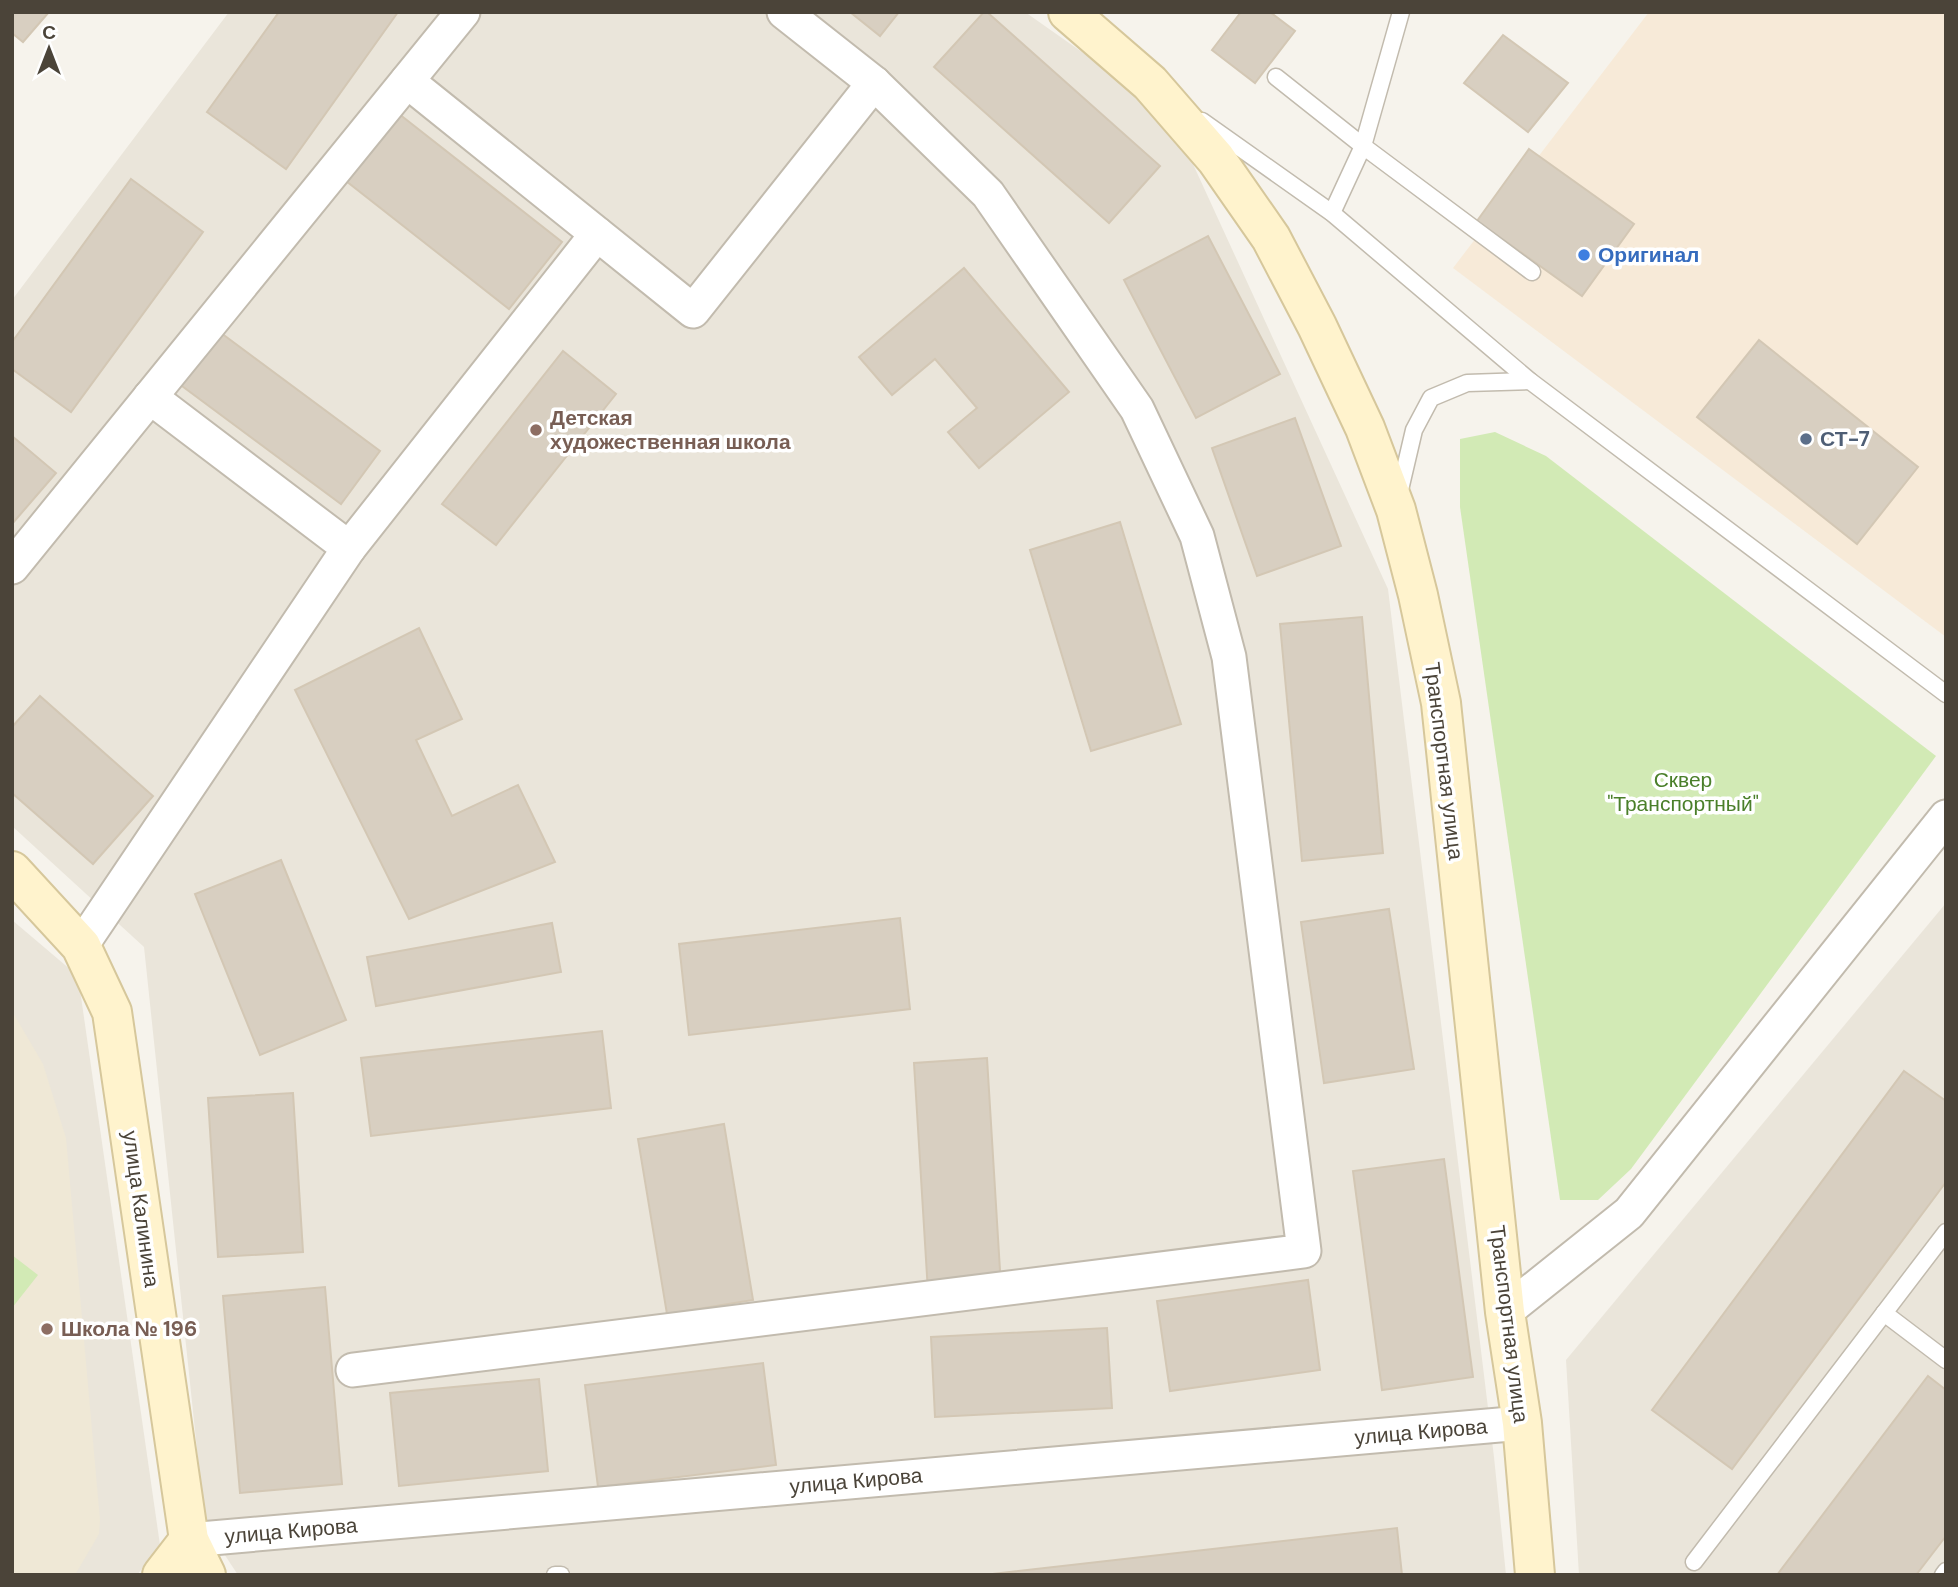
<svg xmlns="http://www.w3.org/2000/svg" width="1958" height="1587" font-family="'DM Sans',sans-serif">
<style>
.residential{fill:#eae5da}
.commercial{fill:#f7ead8}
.education{fill:#efe8d6}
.green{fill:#d2eab5}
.building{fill:#d8cfc1;stroke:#d3c7b4;stroke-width:2}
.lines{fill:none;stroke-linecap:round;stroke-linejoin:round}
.lane-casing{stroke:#c2bbae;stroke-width:19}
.street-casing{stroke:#c2bbae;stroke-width:37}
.secondary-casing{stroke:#d6c79b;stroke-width:42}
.lane{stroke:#fff;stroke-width:16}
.street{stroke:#fff;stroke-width:33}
.secondary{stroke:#fff3cd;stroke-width:38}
.shop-dot{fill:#3f7fe0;stroke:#fff;stroke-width:2.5}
.education-dot{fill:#8d6e63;stroke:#fff;stroke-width:2.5}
.service-dot{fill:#5c6f8a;stroke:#fff;stroke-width:2.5}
.labels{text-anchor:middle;stroke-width:7;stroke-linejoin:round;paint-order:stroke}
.shop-label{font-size:21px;font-weight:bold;fill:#366cbe;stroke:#fff;text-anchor:start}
.education-label{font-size:21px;font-weight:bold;fill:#785e54;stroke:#fff;text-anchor:start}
.service-label{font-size:21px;font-weight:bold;fill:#4e5e75;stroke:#fff;text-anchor:start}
.street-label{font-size:21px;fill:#4b4439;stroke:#fff}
.park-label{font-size:21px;fill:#4a7f2a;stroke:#fff}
</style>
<rect width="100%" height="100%" fill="#f6f3ec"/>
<!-- residential -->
<g class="residential">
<path d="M229,12H1025L1170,114L1388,589L1494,1457L1506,1575H238L205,1525L144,947L12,826V300Z"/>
<path d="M1946,903V1575H1579L1566,1360Z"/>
<path d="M12,920L78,976L160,1545L137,1575H12Z"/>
</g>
<!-- commercial -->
<path class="commercial" d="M1649,12H1946V637L1453,268Z"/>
<!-- education -->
<path class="education" d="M12,1011L43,1064L66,1138L100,1520L99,1534L75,1575H12Z"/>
<!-- green -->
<g class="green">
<path d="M1495,432L1546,456L1936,756L1631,1169L1598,1200H1560L1460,507V439Z"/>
<path d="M12,1255L38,1275L12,1308Z"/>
</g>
<!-- building -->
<g class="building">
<path d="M12,12H49L23,42L12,33Z"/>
<path d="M279,12H398L286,169L207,112Z"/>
<path d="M850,12H899L880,36Z"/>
<path d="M984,12H987L1160,166L1109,223L934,67Z"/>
<path d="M1241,12H1270L1295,31L1255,83L1212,50Z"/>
<path d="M1503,35L1568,83L1528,132L1464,83Z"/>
<path d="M394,110L562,242L509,309L341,177Z"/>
<path d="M1529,149L1634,224L1582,296L1477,221Z"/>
<path d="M131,179L203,232L71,412L12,369V342Z"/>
<path d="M1208,236L1280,374L1196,418L1124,280Z"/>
<path d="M964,268L1069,392L979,468L948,432L977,408L935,359L892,395L859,357Z"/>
<path d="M217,330L380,451L341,504L178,383Z"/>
<path d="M1759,340L1918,467L1857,544L1697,417Z"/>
<path d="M563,351L616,394L496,545L442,504Z"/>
<path d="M1295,418L1341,546L1257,576L1212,448Z"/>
<path d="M12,436L56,473L12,524Z"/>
<path d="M1120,522L1181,724L1091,751L1030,550Z"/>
<path d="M1362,617L1383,853L1302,861L1280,624Z"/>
<path d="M419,628L462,719L416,740L452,816L518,785L555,862L409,919L295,690Z"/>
<path d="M40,696L153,796L93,864L12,793V727Z"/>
<path d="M281,860L346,1020L260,1055L195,894Z"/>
<path d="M1389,909L1414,1069L1324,1083L1301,922Z"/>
<path d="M900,918L910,1009L689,1035L679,944Z"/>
<path d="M552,923L561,972L376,1006L367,957Z"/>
<path d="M602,1031L611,1108L371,1136L361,1058Z"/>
<path d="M987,1058L1001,1287L928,1292L914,1063Z"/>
<path d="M1904,1071L1946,1101V1182L1732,1469L1652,1410Z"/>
<path d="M293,1093L303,1252L218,1257L208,1098Z"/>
<path d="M724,1124L753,1300L667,1314L638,1139Z"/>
<path d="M1444,1159L1473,1377L1382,1390L1353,1171Z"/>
<path d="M1308,1280L1320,1370L1170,1391L1157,1301Z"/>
<path d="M325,1287L342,1484L240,1493L223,1296Z"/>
<path d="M1107,1328L1112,1408L935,1417L931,1337Z"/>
<path d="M763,1363L776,1465L598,1487L585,1385Z"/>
<path d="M1928,1376L1946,1390V1536L1916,1575H1777Z"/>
<path d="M539,1379L548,1471L399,1486L390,1393Z"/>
<path d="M1397,1528L1402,1575H984Z"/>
</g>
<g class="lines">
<defs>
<g id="lane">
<path d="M1276,77L1363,146L1532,272"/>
<path d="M1202,121L1332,213L1530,381L1946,694"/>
<path d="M1332,213L1363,146L1401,12"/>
<path d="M1399,494L1414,430L1431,398L1467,383L1530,381"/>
<path d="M1884,1313L1946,1360"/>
<path d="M1694,1562L1946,1232"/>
<path d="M555,1575H561"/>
<path d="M1943,1575L1946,1571"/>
</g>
<g id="street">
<path d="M407,81L693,311L874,83"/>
<path d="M349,548L597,234"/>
<path d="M12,567L463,12"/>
<path d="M81,946L349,548L150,397"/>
<path d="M1505,1312L1629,1213L1946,817"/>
<path d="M353,1370L1304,1251L1229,657L1197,536L1137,409L988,194L874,83L784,12"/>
<path d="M189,1540L1522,1423"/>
</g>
<g id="secondary">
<path d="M1068,12L1150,83L1216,159L1271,238L1317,326L1365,428L1396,510L1418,595L1441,703L1505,1312L1522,1423L1535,1575"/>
<path d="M12,871L81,946L112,1012L189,1540L206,1575"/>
<path d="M162,1575L189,1540"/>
</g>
</defs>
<!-- lane casing -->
<use href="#lane" class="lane-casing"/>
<!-- street casing -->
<use href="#street" class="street-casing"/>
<!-- secondary casing -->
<use href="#secondary" class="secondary-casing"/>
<!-- lane -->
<use href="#lane" class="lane"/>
<!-- street -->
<use href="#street" class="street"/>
<!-- secondary -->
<use href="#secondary" class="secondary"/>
</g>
<!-- markers -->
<circle class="shop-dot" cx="1584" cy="255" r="7"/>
<g class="education-dot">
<circle cx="536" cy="430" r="7"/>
<circle cx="47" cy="1329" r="7"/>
</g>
<circle class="service-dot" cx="1806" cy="439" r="7"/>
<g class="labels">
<!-- shop labels -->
<g class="shop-label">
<text x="1598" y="262">Оригинал</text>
</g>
<!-- education labels -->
<g class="education-label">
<text x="550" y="425">Детская<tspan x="550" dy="24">художественная школа</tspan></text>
<text x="61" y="1336">Школа № 196</text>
</g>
<!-- service labels -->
<g class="service-label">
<text x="1820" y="446">СТ-7</text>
</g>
<!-- street labels -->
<g class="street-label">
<text transform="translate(1444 761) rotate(83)" y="7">Транспортная улица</text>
<text transform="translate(141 1209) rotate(82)" y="7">улица Калинина</text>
<text transform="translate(1509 1324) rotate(83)" y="7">Транспортная улица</text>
<text transform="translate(1421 1432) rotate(-5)" y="7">улица Кирова</text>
<text transform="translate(856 1481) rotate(-5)" y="7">улица Кирова</text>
<text transform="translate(291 1531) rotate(-5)" y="7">улица Кирова</text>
</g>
<!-- park labels -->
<g class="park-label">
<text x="1683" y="787">Сквер<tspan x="1683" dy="24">"Транспортный"</tspan></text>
</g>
</g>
<!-- border -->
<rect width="1958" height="1587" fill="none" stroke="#4b4439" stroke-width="28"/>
<!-- north arrow -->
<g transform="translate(49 49)" stroke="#ffffff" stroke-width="5" paint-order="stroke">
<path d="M0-5L12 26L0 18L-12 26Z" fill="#4b4439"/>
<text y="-10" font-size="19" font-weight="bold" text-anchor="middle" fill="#4b4439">С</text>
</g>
</svg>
